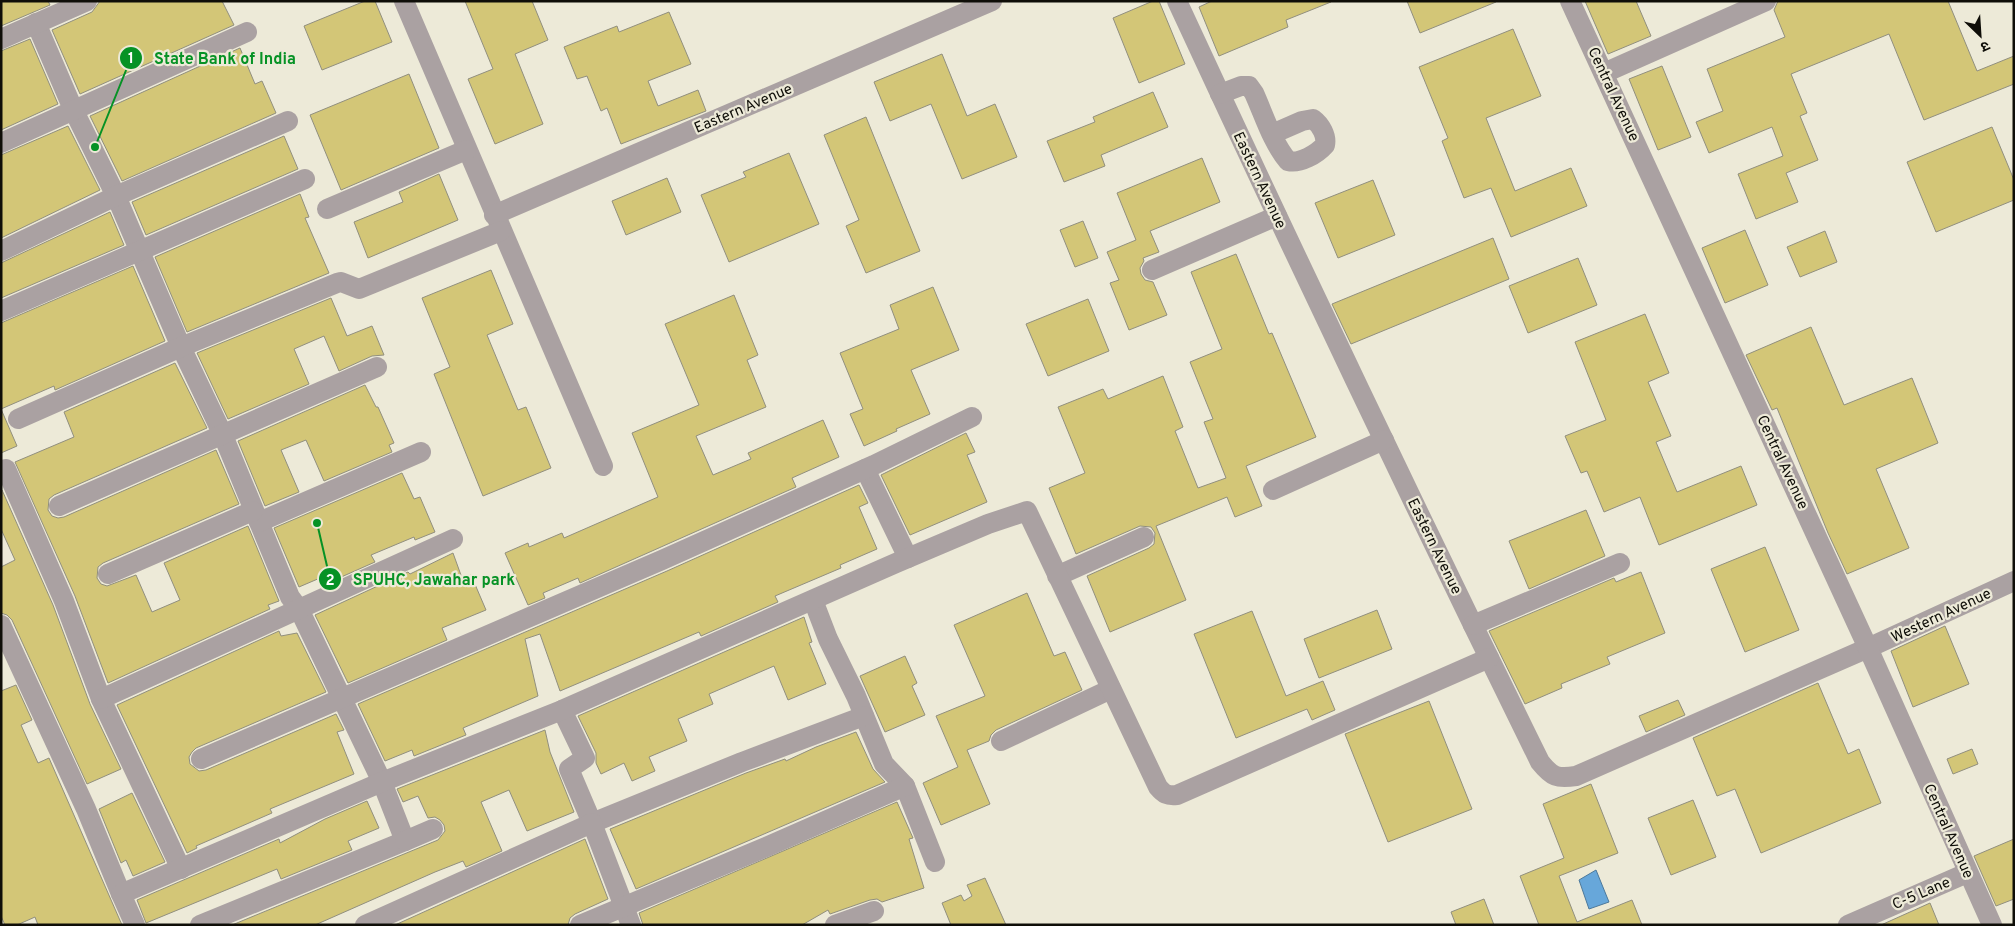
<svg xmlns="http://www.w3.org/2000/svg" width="2015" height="926" font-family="Overpass,'Noto Sans Devanagari',sans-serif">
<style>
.water{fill:#67a7da;stroke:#4d799b}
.building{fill:#d3c677;stroke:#918f7e}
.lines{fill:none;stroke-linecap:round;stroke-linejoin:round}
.minor{stroke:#aaa1a2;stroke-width:20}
.labels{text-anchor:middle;stroke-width:4.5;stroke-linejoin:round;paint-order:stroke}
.street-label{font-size:15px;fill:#0f0e08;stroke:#edead8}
.leader{fill:none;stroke:#069225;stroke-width:2}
.callout-dot{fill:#069225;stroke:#edead8;stroke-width:2}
.mark-label{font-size:15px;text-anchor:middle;font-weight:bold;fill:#fff}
.callout-label{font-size:16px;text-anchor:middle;font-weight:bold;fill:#069225;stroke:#edead8;stroke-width:4.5;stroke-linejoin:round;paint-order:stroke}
</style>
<rect width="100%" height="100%" fill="#edead8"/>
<!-- water -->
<path class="water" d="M1596,870L1609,902L1589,909L1579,880Z"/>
<!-- building -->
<g class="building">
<path d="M1,1H48L50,5L1,26Z"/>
<path d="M100,1H222L234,25L80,94L52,30L92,12Z"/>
<path d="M365,1H375L392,42L322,70L304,26Z"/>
<path d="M465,1H532L548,40L515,54L543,124L495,144L468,79L493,69Z"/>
<path d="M1153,1H1159L1185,64L1139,83L1113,18Z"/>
<path d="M1212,1H1331V2L1286,20L1288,27L1219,56L1199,7Z"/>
<path d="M1407,1H1496V2L1420,33Z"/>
<path d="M1585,1H1636L1651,36L1608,54Z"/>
<path d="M1778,1H1948L1977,71L2014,56V84L1924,120L1889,34L1791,74L1807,113L1800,116L1818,160L1786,173L1798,202L1756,219L1738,174L1783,156L1772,127L1709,153L1696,122L1723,111L1707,69L1785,37L1774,10Z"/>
<path d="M669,12L691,64L648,81L658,106L698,90L706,111L621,144L607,108L601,111L587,76L577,79L564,47L617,26L619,32Z"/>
<path d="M1513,29L1541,96L1486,118L1515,191L1571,168L1587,206L1511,237L1491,188L1464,198L1442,141L1448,138L1419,67Z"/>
<path d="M30,39L58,104L1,130V51Z"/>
<path d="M240,48L255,84L262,81L276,113L122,181L90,116Z"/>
<path d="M942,54L967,116L995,104L1017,157L962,179L931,104L890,121L874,82Z"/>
<path d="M1662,66L1691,137L1658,150L1629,79Z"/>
<path d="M409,74L439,148L341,190L310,115Z"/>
<path d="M1153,92L1168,127L1101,155L1105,166L1064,182L1047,141L1095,122L1093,117Z"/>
<path d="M866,117L920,251L866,273L846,226L859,220L824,135Z"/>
<path d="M68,126L100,190L1,238V155Z"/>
<path d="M1992,127L2014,180V200L1936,232L1907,162Z"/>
<path d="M284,136L298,169L146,235L132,202Z"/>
<path d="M789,153L819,224L729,262L701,195L746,177L743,172Z"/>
<path d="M1202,158L1220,202L1150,231L1159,252L1143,258L1144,261L1140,268L1141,274L1145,280L1153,282L1167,315L1129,330L1110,283L1119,280L1107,252L1136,240L1117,193Z"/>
<path d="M439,174L458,220L368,258L354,222L403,202L399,192Z"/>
<path d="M667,178L681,212L626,235L612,201Z"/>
<path d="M1373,180L1395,235L1338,258L1315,203Z"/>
<path d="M300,194L309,217L305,218L329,273L187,332L155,257Z"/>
<path d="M110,212L124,245L1,298V263Z"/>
<path d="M1083,221L1098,258L1075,267L1060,230Z"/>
<path d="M1745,230L1768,285L1725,303L1702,248Z"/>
<path d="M1825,231L1837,262L1800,277L1787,247Z"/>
<path d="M1493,238L1509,279L1351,344L1332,304Z"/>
<path d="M1236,254L1269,334L1272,333L1316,437L1246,466L1262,506L1235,517L1227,497L1156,526L1186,600L1110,632L1087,576L1149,548L1154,544L1155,533L1151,527L1140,526L1076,554L1049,488L1085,473L1058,407L1103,389L1108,399L1163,376L1183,427L1175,431L1198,488L1226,478L1204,422L1213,419L1190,362L1222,349L1191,272Z"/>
<path d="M1578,258L1597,305L1528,333L1509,286Z"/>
<path d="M133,266L165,341L55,390L54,386L1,409V323Z"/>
<path d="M491,270L513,324L487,335L518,410L526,407L551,468L483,496L434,374L450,367L422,298Z"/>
<path d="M933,287L959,350L911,370L930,414L896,429L897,431L864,446L850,414L863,409L840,353L899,329L890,305Z"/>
<path d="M734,295L758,355L747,360L766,407L696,436L713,475L751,459L748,453L823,420L839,457L792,478L796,487L580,583L578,578L543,593L545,598L528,605L505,553L528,543L529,547L562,533L564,538L658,497L632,433L699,405L665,324Z"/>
<path d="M331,298L347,336L372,326L384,355L372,356L339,371L324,336L294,349L309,384L228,419L197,353Z"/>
<path d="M1088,299L1109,351L1048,376L1026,324Z"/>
<path d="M1645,314L1669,373L1648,382L1671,436L1656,442L1677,492L1741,466L1757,505L1659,545L1640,497L1604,512L1587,471L1581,473L1565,436L1606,420L1575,342Z"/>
<path d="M1811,327L1844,405L1912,378L1938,443L1876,469L1909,548L1847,574L1828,533L1777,408L1772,410L1746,355Z"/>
<path d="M175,363L207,428L54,495L49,499L48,510L52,516L58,518L64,517L216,450L239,504L103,563L98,567L97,578L101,584L107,586L136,575L152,612L180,600L164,563L248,526L279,601L268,605L270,609L108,683L75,596L15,462L74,437L64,412Z"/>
<path d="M365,385L376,407H378L394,443L389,445L392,452L324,481L306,440L281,450L299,492L265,506L238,441Z"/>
<path d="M1,409L17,446L1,453Z"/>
<path d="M966,433L975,452L967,455L987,502L910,535L881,475Z"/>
<path d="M402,473L414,499L420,497L435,532L415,540L414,537L371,555L375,562L330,582L327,575L299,587L274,528Z"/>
<path d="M859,485L868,503L859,507L877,549L840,565L841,568L775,596L778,602L701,636L699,632L560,691L540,634L525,639L538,696L463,728L466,735L414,756L412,750L385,761L358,704L667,571Z"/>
<path d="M2,490L53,605L90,704L121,769L87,784L12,620L7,615L1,613V567L15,560L1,529Z"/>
<path d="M1586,510L1605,556L1529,589L1509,541Z"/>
<path d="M1765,547L1799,630L1745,652L1711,569Z"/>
<path d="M453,553L462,578L471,575L486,610L442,628L447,640L348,683L315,615L408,572L410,574Z"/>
<path d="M1641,572L1665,633L1607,657L1610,664L1561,684L1562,688L1525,704L1489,631L1614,578L1616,582Z"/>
<path d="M1027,593L1054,656L1065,652L1082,690L996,730L991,735L989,741L967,750L990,804L941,825L923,783L958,767L936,716L985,696L954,625Z"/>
<path d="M1377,610L1392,649L1319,678L1304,639Z"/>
<path d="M1252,611L1286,696L1323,681L1335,710L1312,720L1307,709L1236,738L1194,634Z"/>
<path d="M804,617L812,642L809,643L826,684L788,700L774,666L709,694L713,704L678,719L687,741L649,757L655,771L632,781L624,763L601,774L596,763V753L578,716Z"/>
<path d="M1945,626L1969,684L1913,707L1891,651Z"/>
<path d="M279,631L281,636L297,633L326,692L196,748L192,752L189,757L190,764L199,771L206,770L336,714L344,730L337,732L354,774L270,809L272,813L196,846L197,848L187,853L117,705Z"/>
<path d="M905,656L917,683L912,686L925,715L885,732L860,676Z"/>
<path d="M1818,683L1848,754L1859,749L1881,803L1761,853L1735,789L1717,796L1693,738Z"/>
<path d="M16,685L32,720L21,725L38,763L49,758L122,925H38L35,917L17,925H5L1,916V691Z"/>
<path d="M1678,700L1685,715L1646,732L1639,716Z"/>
<path d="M1429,701L1472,809L1388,842L1345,734Z"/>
<path d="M545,730L550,752L574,812L527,831L509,790L481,802L502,851L466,867L463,861L435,872L315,925H232L438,840L445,831L444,825L440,820L435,817L428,818L418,796L403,802L397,789Z"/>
<path d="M856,732L873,769L885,782L636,889L610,829L746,773L785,759L786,761L816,747Z"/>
<path d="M1972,749L1978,764L1953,774L1947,759Z"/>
<path d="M1591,784L1618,853L1559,876L1577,922L1632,900L1642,925H1539L1520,876L1564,858L1543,804Z"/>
<path d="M132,793L165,862L133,876L126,860L121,863L99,809Z"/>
<path d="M1693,800L1716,857L1671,875L1648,818Z"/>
<path d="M367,801L379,828L348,841L352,850L281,879L277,869L146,923L137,900L279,839L280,843L325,819Z"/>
<path d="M897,802L913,838L909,839L924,888L882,902L877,899L870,900L830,914L828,910L802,925H643L639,913Z"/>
<path d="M585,839L608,899L575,914L570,918L568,925H395Z"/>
<path d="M2014,839V899L1996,906L1974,856Z"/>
<path d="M985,878L1006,925H951L942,903L961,895L964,901L972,896L967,885Z"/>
<path d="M1484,899L1494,925H1456L1451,912Z"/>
<path d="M1930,903L1939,925H1881Z"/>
</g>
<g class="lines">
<!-- minor -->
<g class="minor">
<path d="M404,1L603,466"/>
<path d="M1177,1C1295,256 1416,510 1540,762C1552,777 1557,779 1576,776L1868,648L2014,581"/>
<path d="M1570,1L1868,648L1992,925"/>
<path d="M36,23L73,109L116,196L181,347L222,433L290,597L299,609L382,782L405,841L200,925"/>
<path d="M1,39L87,1"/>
<path d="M1604,73L1766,1"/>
<path d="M1220,94L1241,86H1249L1254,93C1264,115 1272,142 1288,161C1300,164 1317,154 1325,145C1327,136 1321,125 1313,119L1302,121L1272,134"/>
<path d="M1,143L247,32"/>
<path d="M327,209L466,150"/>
<path d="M494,215L992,1"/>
<path d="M1,251L116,196L288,121"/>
<path d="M1152,270L1277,216"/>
<path d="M1,311L305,179"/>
<path d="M18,419L181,347L337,283L341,282L359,289L501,231"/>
<path d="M6,469L64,601L101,699L181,869"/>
<path d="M865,469L908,558"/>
<path d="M1273,490L1384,440"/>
<path d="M59,506L377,367"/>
<path d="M259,522L421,452"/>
<path d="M108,574L253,511"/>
<path d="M1057,576L1144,537"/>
<path d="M813,600L828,639L856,696L884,764L905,786L935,862"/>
<path d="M1,625L86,809L121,894"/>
<path d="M1473,625L1620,563"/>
<path d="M101,699L453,539"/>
<path d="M562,710L585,758L569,769L592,823L742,762L864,716"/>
<path d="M1001,741L1111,689"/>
<path d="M201,759L662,560L874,465L972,417"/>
<path d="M405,841L433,829"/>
<path d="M135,925L121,894L382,782L562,710L896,563L988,524L1027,511L1158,787C1164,794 1167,796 1177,795L1489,658"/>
<path d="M365,925L592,823L631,925"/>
<path d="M580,925L766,847L905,786"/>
<path d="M835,925L874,911"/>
<path d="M1848,925L1967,873"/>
</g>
</g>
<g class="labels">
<!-- street labels -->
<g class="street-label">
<text transform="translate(1614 94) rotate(65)" y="5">Central Avenue</text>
<text transform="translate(743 108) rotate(-23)" y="5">Eastern Avenue</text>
<text transform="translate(1260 180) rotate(65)" y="5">Eastern Avenue</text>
<text transform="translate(1783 462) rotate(65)" y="5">Central Avenue</text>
<text transform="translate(1435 546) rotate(64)" y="5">Eastern Avenue</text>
<text transform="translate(1941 615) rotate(-25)" y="5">Western Avenue</text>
<text transform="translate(1949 831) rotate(66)" y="5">Central Avenue</text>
<text transform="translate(1921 893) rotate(-23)" y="5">C-5 Lane</text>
</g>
</g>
<!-- callouts -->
<path class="leader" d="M95 147L131 58M317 523L330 579"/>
<g class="callout-dot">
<circle cx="95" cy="147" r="5"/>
<circle cx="317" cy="523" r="5"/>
<circle cx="131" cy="58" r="12"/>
<circle cx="330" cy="579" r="12"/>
</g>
<g class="mark-label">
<text x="131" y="63">1</text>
<text x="330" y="585">2</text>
</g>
<g class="callout-label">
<text x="225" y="64">State Bank of India</text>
<text x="434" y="585">SPUHC, Jawahar park</text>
</g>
<!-- border -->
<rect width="2015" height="926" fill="none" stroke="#0f0e08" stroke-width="5"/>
<!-- north arrow -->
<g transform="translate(1980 35) rotate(155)" stroke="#edead8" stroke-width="4" paint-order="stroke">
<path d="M0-4L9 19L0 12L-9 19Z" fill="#0f0e08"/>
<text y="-8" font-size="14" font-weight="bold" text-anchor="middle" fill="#0f0e08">उ</text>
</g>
</svg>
